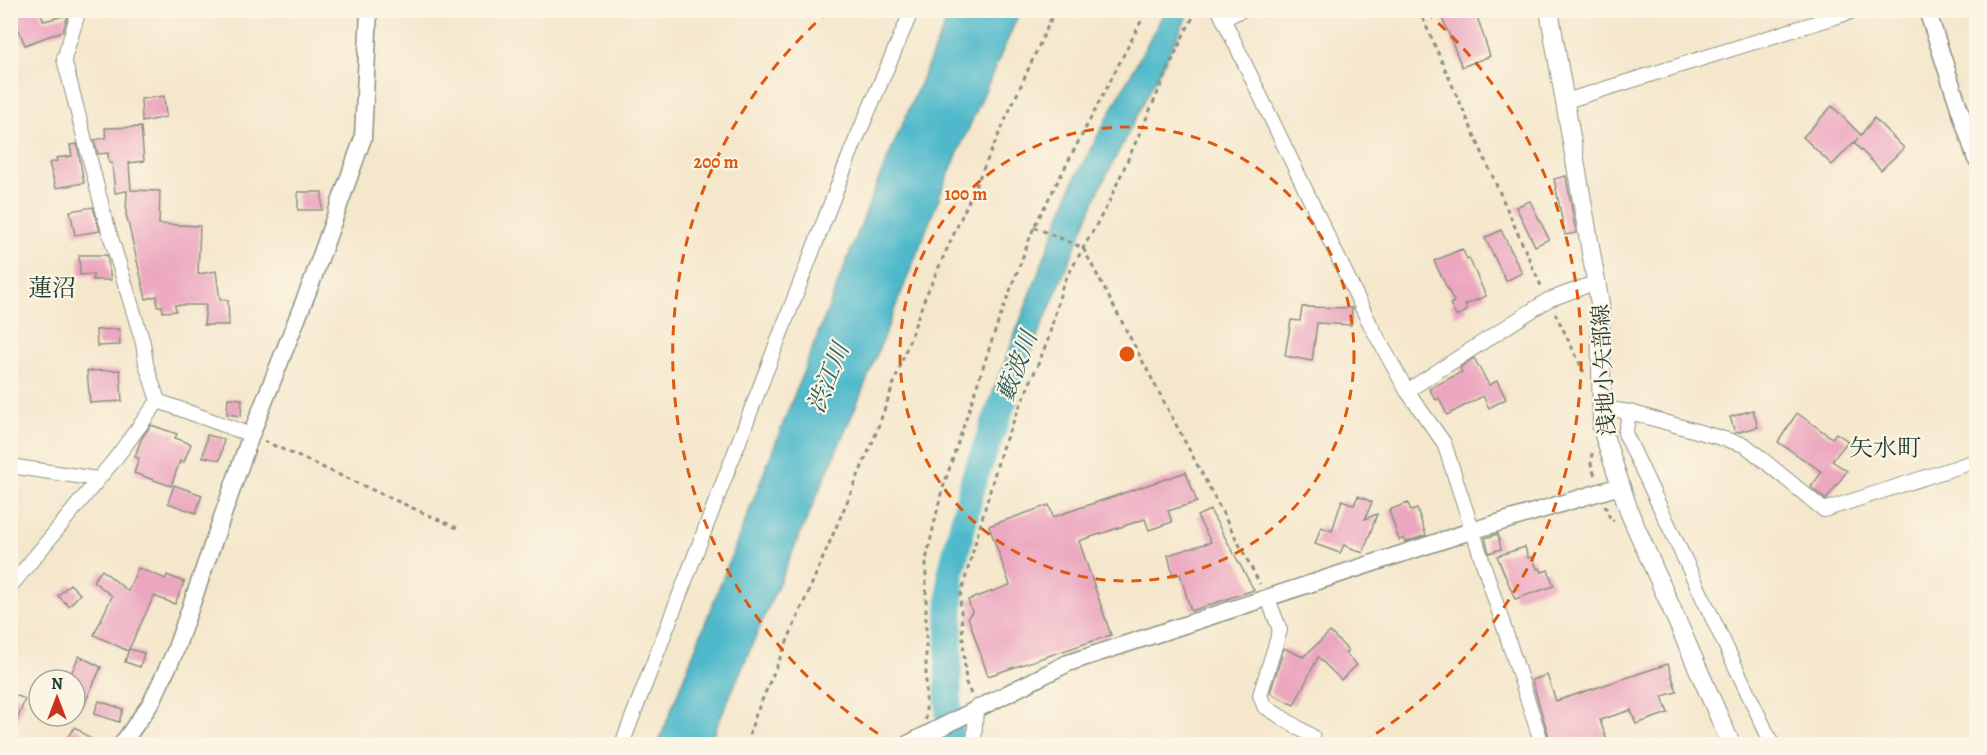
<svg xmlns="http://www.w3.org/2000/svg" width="1987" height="755" font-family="Alegreya,'Noto Serif JP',serif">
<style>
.water{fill:#4fb9cb;stroke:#377b80;stroke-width:1.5}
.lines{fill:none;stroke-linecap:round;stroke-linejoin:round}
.river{stroke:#4fb9cb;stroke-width:27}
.building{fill:#eca7c0}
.minor-casing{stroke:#8a9280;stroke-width:16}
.tertiary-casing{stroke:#8a9280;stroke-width:19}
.secondary-casing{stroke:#8a9280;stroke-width:20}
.path{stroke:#8a9280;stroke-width:3;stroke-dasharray:4.5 4.5;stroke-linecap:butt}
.minor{stroke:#fff;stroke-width:14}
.tertiary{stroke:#fff;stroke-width:16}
.secondary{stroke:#fff;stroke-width:18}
.ring{fill:none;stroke:#de580e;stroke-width:3;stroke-dasharray:10 8}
.labels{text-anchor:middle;stroke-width:4.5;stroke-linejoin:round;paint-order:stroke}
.street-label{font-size:22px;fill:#1f3d34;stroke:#fcf5e5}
.neighbourhood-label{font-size:24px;fill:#1f3d34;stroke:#fcf5e5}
.water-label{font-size:24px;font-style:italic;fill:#2b5c5a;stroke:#fcf5e5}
.centre{fill:#de580e;stroke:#fcf5e5;stroke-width:3}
.ring-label{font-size:18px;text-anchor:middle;font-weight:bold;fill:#de580e;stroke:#fcf5e5;stroke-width:4.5;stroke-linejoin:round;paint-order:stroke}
</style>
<rect width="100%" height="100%" fill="#fcf5e5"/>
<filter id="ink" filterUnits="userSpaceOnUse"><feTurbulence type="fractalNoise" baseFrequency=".0167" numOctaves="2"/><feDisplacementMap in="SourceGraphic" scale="12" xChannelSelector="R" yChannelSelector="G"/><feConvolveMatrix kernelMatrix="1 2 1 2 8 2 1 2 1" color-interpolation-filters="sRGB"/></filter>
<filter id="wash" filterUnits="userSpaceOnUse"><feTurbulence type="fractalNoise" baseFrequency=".008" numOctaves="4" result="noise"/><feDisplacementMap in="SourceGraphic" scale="24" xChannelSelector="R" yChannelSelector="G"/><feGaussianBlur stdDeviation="1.35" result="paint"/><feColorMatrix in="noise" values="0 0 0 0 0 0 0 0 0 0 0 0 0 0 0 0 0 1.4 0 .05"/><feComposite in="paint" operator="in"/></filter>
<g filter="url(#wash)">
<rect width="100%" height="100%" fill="#f5e7cc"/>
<!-- water -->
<g class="water">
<path d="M951,11H1020L946,180L861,394L709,744H658L878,181Z"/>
<path d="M1165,11H1190L1100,188L1038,335L1001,435L977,434L1074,180Z"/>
</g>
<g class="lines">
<!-- river -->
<path class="river" d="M950,744L948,691L951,572L974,479L1004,400"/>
</g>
<g id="blocks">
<!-- building -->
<g class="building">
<path d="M16,10H39L44,21L68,15L63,31L25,45L17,26L10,29V13Z"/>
<path d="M1439,10H1475L1490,56L1462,67Z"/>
<path d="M164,96L166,117L142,122L141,99Z"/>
<path d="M1832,106L1861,135L1874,118L1904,148L1881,170L1854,143L1858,138L1832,165L1803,137Z"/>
<path d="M141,127L144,161L129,163L131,190L160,191L159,224L200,226L198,274L216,271L220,300H228L229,325H204L206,305H175L176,311L163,312L162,306H157V296L146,299L126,214L127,191L115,193L112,163H109L108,153L98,154L94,140L106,138L105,128Z"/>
<path d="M77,144L84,183L56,188L49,163L57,161L56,158L72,156L70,145Z"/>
<path d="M1566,176L1576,233L1565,235L1554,179Z"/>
<rect x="298" y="192" width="24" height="18"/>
<path d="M1530,201L1549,239L1535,246L1516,207Z"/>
<path d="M93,207L100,231L75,235L70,211Z"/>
<path d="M1501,230L1522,273L1506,281L1485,238Z"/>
<path d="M1462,249L1467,259L1469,258L1486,296L1465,305L1467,311L1456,316L1450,304L1454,302L1434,261Z"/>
<path d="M79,255H107L111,280H93V274L80,275Z"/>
<path d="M1302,307L1352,308L1351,325L1317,323L1312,361L1285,356L1291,320L1300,321Z"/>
<path d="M119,329L120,345L97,346L96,330Z"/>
<path d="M1474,358L1489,385L1497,381L1506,399L1489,408L1483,396L1447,415L1439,398L1436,400L1429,389L1462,372L1460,368Z"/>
<path d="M120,370L122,401L90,403L87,371Z"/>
<path d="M228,398L242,399L241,416L227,414Z"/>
<path d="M1753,410L1758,427L1735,433L1730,417Z"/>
<path d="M1797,413L1832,438L1836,433L1848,441L1832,461L1847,471L1826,500L1811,487L1822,472L1778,442Z"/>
<path d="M151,425L177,434L175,438L191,444L184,462L180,461L171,486L134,473L139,458L135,457L141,439Z"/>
<path d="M207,435L224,439L220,460L203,457Z"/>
<path d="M1186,472L1197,502L1168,511L1172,522L1149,530L1145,519L1079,541L1111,635L988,676L968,617L972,612L968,600L1010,585L989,526L1049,505L1053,517Z"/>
<path d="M174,485L202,495L196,513L168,503Z"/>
<path d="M1358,496L1372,502L1365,519L1377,514L1363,553L1344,545L1340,553L1315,544L1321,527L1332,531L1342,500L1354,505Z"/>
<path d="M1408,503L1411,511L1417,509L1426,535L1405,542L1404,538L1399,540L1389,510Z"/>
<path d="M1210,510L1254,590L1191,611L1180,574L1173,576L1168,555L1211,542L1197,516Z"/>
<path d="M1498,534L1501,549L1489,553L1485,538Z"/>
<path d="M1525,547L1528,558L1533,557L1537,569L1540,568L1542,572L1548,570L1554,586L1515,599L1497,556Z"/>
<path d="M138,568L166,579L167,575L184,582L175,604L154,596L128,651L94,635L112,596L93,581L102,570L128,591Z"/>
<path d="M70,584L80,594L69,606L58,596Z"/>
<path d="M1330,632L1348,650L1345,653L1357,665L1341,680L1318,657L1294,705L1270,693L1284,648L1303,657Z"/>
<path d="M129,649L144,653L140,667L125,662Z"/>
<path d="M79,656L101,667L84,705L75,701V680H68Z"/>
<path d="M1668,664L1677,692L1662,696L1668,713L1636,724L1631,710L1600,720L1608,744H1551L1532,680L1547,675L1556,701Z"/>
<path d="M10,693L25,699L12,734L10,733Z"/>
<path d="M99,701L123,709L119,722L94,714Z"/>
<path d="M75,727L97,744H72L65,740Z"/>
</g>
</g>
</g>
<g filter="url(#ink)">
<use href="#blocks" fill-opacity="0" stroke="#8a9280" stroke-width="1.5"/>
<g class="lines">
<defs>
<g id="minor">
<path d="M79,10L64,59L105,218L143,343L146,364L158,401"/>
<path d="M1219,10L1370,324L1407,391L1444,443L1542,744"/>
<path d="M1223,19L1242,10"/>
<path d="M1566,101L1857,10"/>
<path d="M1407,391L1548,300L1597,282"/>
<path d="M158,401L251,435"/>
<path d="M1603,408L1630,412L1745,445L1824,510L1976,461"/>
<path d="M1630,412L1625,433L1772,744"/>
<path d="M10,466L97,479"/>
<path d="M10,587L115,459L158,401"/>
<path d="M1268,599L1280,630L1260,695L1264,706L1313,737L1315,744"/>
<path d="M622,744L852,149L912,10"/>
<path d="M974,744L976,707"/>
</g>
<g id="tertiary">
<path d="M1927,10L1976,159"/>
<path d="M122,744L151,703L174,654L251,435L312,281L363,138L369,10"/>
<path d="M908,744L1068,663L1471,531L1620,486"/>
</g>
<path id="secondary" d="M1549,10L1600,304L1602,429L1630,514L1731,744"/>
</defs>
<!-- minor casing -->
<use href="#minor" class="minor-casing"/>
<!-- tertiary casing -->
<use href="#tertiary" class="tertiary-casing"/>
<!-- secondary casing -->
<use href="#secondary" class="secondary-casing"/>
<!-- path -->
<g class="path">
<path d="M1419,10L1542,288"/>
<path d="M1034,227L1083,248L1260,584"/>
<path d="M1555,313L1584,372"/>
<path d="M264,441L457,528"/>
<path d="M1592,453L1591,464L1596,479"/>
<path d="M1605,505L1611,521L1614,520"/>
<path d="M971,694L966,683L960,597L1002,448L1047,343L1063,284L1108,204L1184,34L1197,10"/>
<path d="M926,720V560L941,494L996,328L1034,227L1147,10"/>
<path d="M747,744L754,719L873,441L924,300L1055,10"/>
</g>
<!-- minor -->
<use href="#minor" class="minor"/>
<!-- tertiary -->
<use href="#tertiary" class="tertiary"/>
<!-- secondary -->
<use href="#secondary" class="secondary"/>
</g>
</g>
<!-- distance rings -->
<g class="ring">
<circle cx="1127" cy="354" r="227"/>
<path d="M893 743A454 454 0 0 1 829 11M1425 11A454 454 0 0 1 1361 743"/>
</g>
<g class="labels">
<!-- street labels -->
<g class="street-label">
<text transform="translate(1603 370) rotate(-93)" y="8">浅地小矢部線</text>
</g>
<!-- neighbourhood labels -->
<g class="neighbourhood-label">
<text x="52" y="296">蓮沼</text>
<text x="1885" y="456">矢水町</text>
</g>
<!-- water labels -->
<g class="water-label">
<text transform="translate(1017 366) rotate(-69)" y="8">藪波川</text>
<text transform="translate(828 378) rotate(-68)" y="8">渋江川</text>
</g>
</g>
<circle cx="1127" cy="354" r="9" class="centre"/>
<g class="ring-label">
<text x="716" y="168">200 m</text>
<text x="966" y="200">100 m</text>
</g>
<!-- margin -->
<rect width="1987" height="755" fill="none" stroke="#fcf5e5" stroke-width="36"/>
<!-- north arrow -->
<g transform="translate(57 698)"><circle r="28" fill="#fcf5e5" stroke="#a4ab9e" stroke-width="1.5"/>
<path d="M0-4.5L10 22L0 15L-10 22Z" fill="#c8321e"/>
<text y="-9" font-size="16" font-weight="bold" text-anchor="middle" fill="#1f3d34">N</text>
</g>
</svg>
